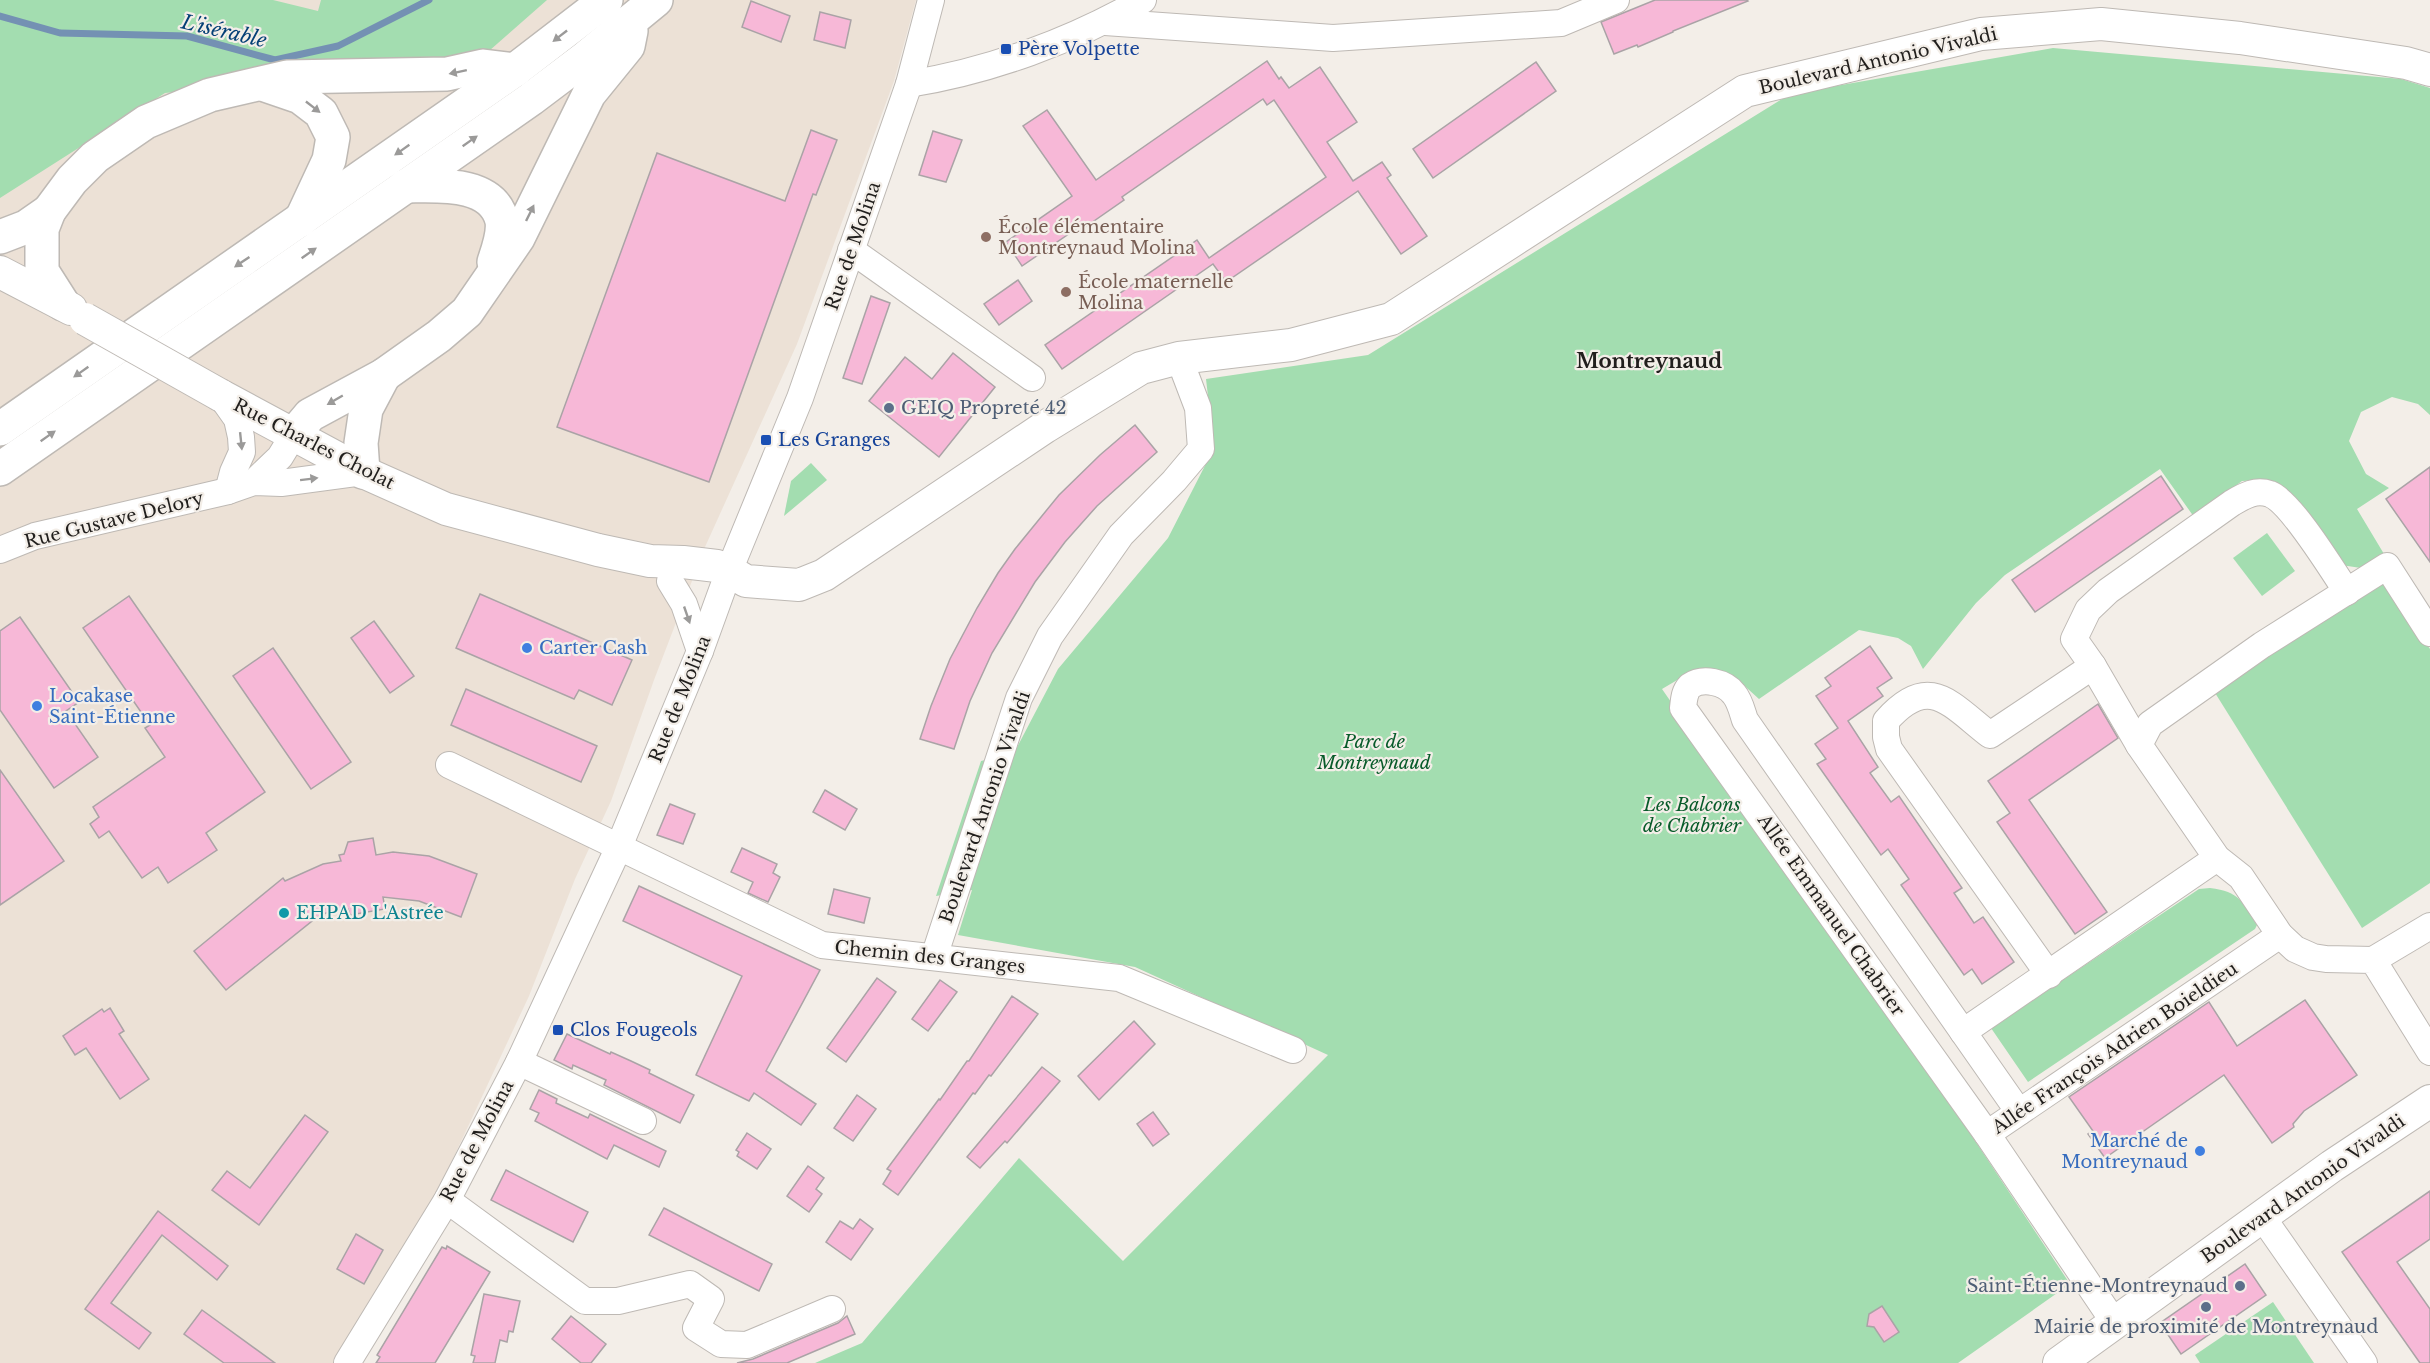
<svg xmlns="http://www.w3.org/2000/svg" width="2430" height="1363" font-family="'Libre Baskerville',serif">
<style>
.built{fill:#ece1d6}
.green{fill:#a3ddb0}
.lines{fill:none;stroke-linecap:round;stroke-linejoin:round}
.stream{stroke:#7491b3;stroke-width:7}
.building{fill:#f7b8d7;stroke:#aaa3a6;stroke-width:1.5}
.minor-casing{stroke:#beb9b4;stroke-width:28}
.tertiary-casing{stroke:#beb9b4;stroke-width:34}
.motorway-casing{stroke:#beb9b4;stroke-width:36}
.minor{stroke:#fff;stroke-width:26}
.tertiary{stroke:#fff;stroke-width:32}
.motorway{stroke:#fff;stroke-width:33}
.tertiary-bridge-casing{stroke:#beb9b4;stroke-width:34;stroke-linecap:butt}
.tertiary-bridge{stroke:#fff;stroke-width:32}
.oneway{fill:#9b9a99}
.transit-dot{fill:#1a4fb4;stroke:#f3eee8;stroke-width:2}
.education-dot{fill:#8d6e63;stroke:#f3eee8;stroke-width:2}
.service-dot{fill:#5c6f8a;stroke:#f3eee8;stroke-width:2}
.shop-dot{fill:#3f7fe0;stroke:#f3eee8;stroke-width:2}
.culture-dot{fill:#0f9aa8;stroke:#f3eee8;stroke-width:2}
.labels{text-anchor:middle;stroke-width:4.5;stroke-linejoin:round;paint-order:stroke}
.transit-label{font-size:18px;fill:#164399;stroke:#f3eee8;text-anchor:start}
.street-label{font-size:18px;fill:#211f1d;stroke:#f3eee8}
.education-label{font-size:18px;fill:#785e54;stroke:#f3eee8;text-anchor:start}
.service-label{font-size:18px;fill:#4e5e75;stroke:#f3eee8;text-anchor:start}
.shop-label{font-size:18px;fill:#366cbe;stroke:#f3eee8;text-anchor:start}
.park-label{font-size:18px;font-style:italic;fill:#085b2a;stroke:#f3eee8}
.culture-label{font-size:18px;fill:#0d838f;stroke:#f3eee8;text-anchor:start}
.water-label{font-size:20px;font-style:italic;fill:#054076;stroke:#f3eee8}
.neighbourhood-label{font-size:20px;font-weight:bold;fill:#211f1d;stroke:#f3eee8}
</style>
<rect width="100%" height="100%" fill="#f3eee8"/>
<!-- built -->
<path class="built" d="M0,0H916L894,81L797,344L705,547L654,680L611,801L575,879L529,996L436,1195L339,1363H0Z"/>
<!-- green -->
<g class="green">
<path d="M0,0H273L318,11L321,0H547L481,58L165,93L0,198Z"/>
<path d="M2053,48L2401,79L2430,88V415L2418,404L2392,397L2361,412L2349,441L2366,474L2389,488L2357,509L2384,554L2361,568L2341,565L2266,480L2242,481L2194,517L2160,469L2005,575L1976,603L1923,669L1911,646L1898,638L1859,630L1759,699L1738,680L1704,671L1684,676L1662,689L1954,1109L2070,1284L1958,1363H815L862,1343L1019,1158L1123,1261L1328,1055L1135,967L958,935L972,890L936,896L981,761L1014,753L1058,669L1168,538L1214,448L1206,379L1368,355L1790,94Z"/>
<path d="M811,463L827,480L784,516L791,481Z"/>
<path d="M2267,533L2295,571L2262,596L2233,558Z"/>
<path d="M2380,575L2430,649V883L2362,928L2212,688Z"/>
<path d="M2210,888C2240,892 2242,901 2257,925L2255,929L2028,1082L1991,1028L2199,889Z"/>
<path d="M2273,1302L2314,1363H2200L2195,1355Z"/>
</g>
<g class="lines">
<!-- stream -->
<path class="stream" d="M0,16L60,33L187,36L275,60L338,46L429,0"/>
</g>
<!-- building -->
<g class="building">
<path d="M1655,0H1747L1748,1L1673,31V32L1638,47L1637,45L1614,54L1601,22Z"/>
<path d="M751,1L790,16L781,42L742,27Z"/>
<path d="M820,12L851,20L845,48L814,40Z"/>
<path d="M1267,61L1279,79L1281,77L1289,88L1320,67L1357,122L1327,142L1353,181L1382,162L1391,175L1387,178L1427,236L1401,254L1358,191L1226,282L1213,264L1062,369L1045,345L1197,240L1209,258L1326,177L1274,100L1267,105L1263,99L1122,197L1124,200L1081,230L1079,227L1022,266L1006,242L1072,196L1023,126L1047,110L1096,180Z"/>
<path d="M1536,62L1556,91L1433,178L1413,149Z"/>
<path d="M811,130L837,140L816,195L813,194L709,482L557,427L657,153L785,201Z"/>
<path d="M933,131L962,140L946,182L919,175Z"/>
<path d="M1018,280L1032,301L999,325L984,304Z"/>
<path d="M871,296L890,303L862,384L843,378Z"/>
<path d="M953,353L995,387L939,457L869,401L905,357L932,379Z"/>
<path d="M1135,425L1157,452L1097,506L1065,542L1035,582L992,653L970,701L954,749L920,739L931,706L950,659L977,608L998,573L1015,549L1059,495L1100,455Z"/>
<path d="M2430,467V562L2386,499Z"/>
<path d="M2161,476L2183,509L2035,612L2012,580Z"/>
<path d="M480,594L632,660L612,705L579,690L574,699L456,648Z"/>
<path d="M129,596L265,792L206,833L217,850L168,883L158,867L142,878L109,831L99,838L90,824L99,817L93,807L165,757L145,728L150,725L83,628Z"/>
<path d="M20,617L79,702L66,711L98,757L54,788L0,710V631Z"/>
<path d="M374,621L414,676L390,693L351,638Z"/>
<path d="M1870,646L1892,678L1877,688L1883,696L1848,721L1878,767L1870,773L1891,802L1899,796L1962,888L1954,893L1974,923L1983,917L2014,962L1982,984L1972,969L1964,975L1901,885L1909,879L1888,849L1881,855L1817,764L1826,759L1815,744L1838,728L1816,696L1831,686L1825,678Z"/>
<path d="M273,648L351,762L311,789L233,676Z"/>
<path d="M466,689L597,746L581,782L451,725Z"/>
<path d="M2098,704L2118,738L2029,800L2107,912L2075,934L1997,822L2010,813L1988,781Z"/>
<path d="M0,770L64,861L0,905Z"/>
<path d="M825,790L857,809L845,830L813,812Z"/>
<path d="M670,804L695,814L683,844L657,835Z"/>
<path d="M373,838L376,855L393,852L429,856L477,874L461,917L419,901L383,897L385,909L350,915L348,909L330,911L316,918L226,990L194,951L283,878L285,881L323,864L341,861L339,855L344,854L348,842Z"/>
<path d="M742,848L777,864L773,873L780,877L768,902L748,893L753,882L731,872Z"/>
<path d="M639,886L820,970L766,1071L816,1104L801,1125L754,1093L749,1101L696,1075L742,976L623,921Z"/>
<path d="M834,889L870,898L864,923L828,914Z"/>
<path d="M877,978L896,992L846,1062L827,1048Z"/>
<path d="M940,980L957,992L928,1031L912,1019Z"/>
<path d="M1012,996L1038,1014L991,1076L989,1075L975,1094L973,1093L898,1195L883,1184L891,1171L887,1169L939,1099L940,1100L967,1061H969Z"/>
<path d="M2305,1000L2357,1075L2304,1111L2293,1124L2294,1127L2272,1143L2224,1075L2105,1158L2088,1134L2093,1131L2069,1097L2209,1002L2237,1046Z"/>
<path d="M110,1008L124,1031L119,1034L149,1079L120,1099L86,1048L75,1055L63,1036L102,1009L104,1012Z"/>
<path d="M1134,1021L1155,1044L1099,1100L1078,1076Z"/>
<path d="M567,1034L610,1054L611,1052L631,1061L650,1070L649,1073L694,1095L680,1123L604,1085L606,1080L573,1065L572,1069L554,1060Z"/>
<path d="M1042,1067L1060,1081L1007,1143L1005,1141L980,1168L967,1157Z"/>
<path d="M539,1090L557,1099L556,1103L588,1118L590,1114L598,1118L666,1151L659,1167L614,1145L607,1159L535,1121L539,1113L530,1109Z"/>
<path d="M857,1095L876,1109L853,1141L834,1128Z"/>
<path d="M1153,1112L1169,1134L1153,1146L1137,1124Z"/>
<path d="M305,1115L328,1132L259,1225L212,1190L227,1171L250,1188Z"/>
<path d="M747,1133L771,1149L757,1169L737,1156L739,1152L736,1150Z"/>
<path d="M808,1166L824,1178L816,1189L822,1194L809,1212L787,1196Z"/>
<path d="M506,1170L588,1212L573,1242L491,1200Z"/>
<path d="M2430,1191V1239L2397,1262L2430,1309V1363H2420L2342,1252Z"/>
<path d="M664,1208L772,1264L759,1291L649,1235Z"/>
<path d="M158,1211L228,1266L217,1280L162,1235L111,1303L151,1333L139,1349L85,1309Z"/>
<path d="M860,1219L873,1229L851,1260L826,1242L840,1221L853,1229Z"/>
<path d="M356,1234L383,1250L364,1284L337,1269Z"/>
<path d="M447,1246L490,1272L435,1363H376L380,1357L377,1355L442,1247L446,1249Z"/>
<path d="M2245,1264L2266,1295L2181,1354L2160,1323Z"/>
<path d="M484,1294L520,1301L513,1332L509,1331L507,1342L500,1340L495,1363H473L475,1356L471,1355Z"/>
<path d="M1882,1306L1899,1332L1884,1342L1874,1327L1867,1326L1869,1314Z"/>
<path d="M202,1310L275,1363H224L184,1334Z"/>
<path d="M571,1316L606,1344L591,1363H581L552,1339Z"/>
<path d="M847,1316L855,1334L787,1363H737L753,1359L838,1323Z"/>
</g>
<g class="lines">
<defs>
<g id="minor">
<path d="M1105,22L1333,38L1561,23L1616,0"/>
<path d="M909,84C990,71 1072,41 1143,0"/>
<path d="M851,250L1032,378"/>
<path d="M220,395L237,419L241,437L242,452L233,472L228,491"/>
<path d="M254,482L280,457L294,434"/>
<path d="M0,550L35,536L228,491L254,482L281,483L363,472"/>
<path d="M670,581L684,604L700,651"/>
<path d="M2430,633L2387,566L2262,645L2150,724L2139,745L2217,858L2241,877L2280,935L2295,949L2313,957L2326,959L2373,960L2430,1052"/>
<path d="M2139,745L2093,666L2074,639L2088,610L2108,591L2232,503C2244,496 2255,489 2270,494C2291,502 2333,571 2347,592"/>
<path d="M449,765L822,945L1119,978L1293,1050"/>
<path d="M934,957L1019,698L1050,636L1121,535L1174,481L1201,449L1198,408L1179,358"/>
<path d="M2373,960L2430,926"/>
<path d="M2049,975L1889,749L1886,737V721C1929,672 1950,704 1990,735L2093,666"/>
<path d="M1963,1032L2217,858"/>
<path d="M519,1062L643,1121"/>
<path d="M1987,1134L1683,708C1684,700 1684,692 1690,686C1703,677 1725,682 1734,694C1740,701 1742,711 1745,720L2019,1112"/>
<path d="M447,1200L585,1301H618L690,1284L711,1299L696,1328L721,1344L747,1345L832,1309"/>
<path d="M2263,1218L2364,1363"/>
<path d="M2114,1322L1987,1134L2280,935"/>
<path d="M347,1363L447,1200L519,1062L618,849L700,651L729,571L800,398L909,84L931,0"/>
</g>
<g id="tertiary">
<path d="M0,272L71,309"/>
<path d="M220,395L363,472L446,509L598,550L650,561L683,562L717,566L729,571L746,581L799,585L824,575L1045,427L1141,368L1179,358L1291,345L1391,319L1745,91L1981,34L2101,24L2240,38L2406,63L2430,70"/>
<path d="M2059,1363L2332,1166L2430,1101"/>
</g>
<g id="motorway">
<path d="M262,84L300,97L321,113L333,137L329,160L301,220"/>
<path d="M405,186C435,186 493,180 502,221C504,234 498,250 494,262"/>
<path d="M0,237L26,227L49,211"/>
<path d="M63,304L42,271V229L49,211L72,180L95,157L146,122L210,95L287,77L447,74L483,66L515,70"/>
<path d="M0,429L515,70L606,0"/>
<path d="M294,434L310,415L384,375L439,336L467,312L518,238L589,94L628,46L631,31"/>
<path d="M0,469L531,99L584,59L656,0"/>
<path d="M363,472L361,443L366,409L384,375"/>
</g>
</defs>
<!-- minor casing -->
<use href="#minor" class="minor-casing"/>
<!-- tertiary casing -->
<use href="#tertiary" class="tertiary-casing"/>
<!-- motorway casing -->
<use href="#motorway" class="motorway-casing"/>
<!-- minor -->
<use href="#minor" class="minor"/>
<!-- tertiary -->
<use href="#tertiary" class="tertiary"/>
<!-- motorway -->
<use href="#motorway" class="motorway"/>
<defs>
<path id="tertiary-bridge" d="M85,319L220,395"/>
</defs>
<!-- tertiary-bridge casing -->
<use href="#tertiary-bridge" class="tertiary-bridge-casing"/>
<!-- tertiary-bridge -->
<use href="#tertiary-bridge" class="tertiary-bridge"/>
</g>
<!-- one-way arrows -->
<defs><path id="oneway-solid" d="M-6-.8H1V-3.2L6.5 0L1 3.2V.8H-6Z" transform="scale(1.5)"/></defs>
<g class="oneway">
<use href="#oneway-solid" transform="translate(560 36) rotate(142)"/>
<use href="#oneway-solid" transform="translate(458 72) rotate(168)"/>
<use href="#oneway-solid" transform="translate(313 107) rotate(38)"/>
<use href="#oneway-solid" transform="translate(470 141) rotate(-35)"/>
<use href="#oneway-solid" transform="translate(402 150) rotate(145)"/>
<use href="#oneway-solid" transform="translate(530 213) rotate(-64)"/>
<use href="#oneway-solid" transform="translate(309 253) rotate(-35)"/>
<use href="#oneway-solid" transform="translate(242 262) rotate(146)"/>
<use href="#oneway-solid" transform="translate(81 372) rotate(145)"/>
<use href="#oneway-solid" transform="translate(335 400) rotate(150)"/>
<use href="#oneway-solid" transform="translate(48 436) rotate(-35)"/>
<use href="#oneway-solid" transform="translate(241 441) rotate(84)"/>
<use href="#oneway-solid" transform="translate(309 479) rotate(-7)"/>
<use href="#oneway-solid" transform="translate(687 615) rotate(71)"/>
</g>
<!-- markers -->
<g class="transit-dot">
<rect x="1000" y="43" width="12" height="12" rx="3"/>
<rect x="760" y="434" width="12" height="12" rx="3"/>
<rect x="552" y="1024" width="12" height="12" rx="3"/>
</g>
<g class="education-dot">
<circle cx="986" cy="237" r="6"/>
<circle cx="1066" cy="292" r="6"/>
</g>
<g class="service-dot">
<circle cx="889" cy="408" r="6"/>
<circle cx="2240" cy="1286" r="6"/>
<circle cx="2206" cy="1307" r="6"/>
</g>
<g class="shop-dot">
<circle cx="527" cy="648" r="6"/>
<circle cx="37" cy="706" r="6"/>
<circle cx="2200" cy="1151" r="6"/>
</g>
<circle class="culture-dot" cx="284" cy="913" r="6"/>
<g class="labels">
<!-- transit labels -->
<g class="transit-label">
<text x="1018" y="55">Père Volpette</text>
<text x="778" y="446">Les Granges</text>
<text x="570" y="1036">Clos Fougeols</text>
</g>
<!-- street labels -->
<g class="street-label">
<text transform="translate(1878 61) rotate(-13)" y="6">Boulevard Antonio Vivaldi</text>
<text transform="translate(853 246) rotate(-71)" y="6">Rue de Molina</text>
<text transform="translate(314 444) rotate(27)" y="6">Rue Charles Cholat</text>
<text transform="translate(114 520) rotate(-14)" y="6">Rue Gustave Delory</text>
<text transform="translate(680 699) rotate(-68)" y="6">Rue de Molina</text>
<text transform="translate(985 807) rotate(-71)" y="6">Boulevard Antonio Vivaldi</text>
<text transform="translate(1831 915) rotate(55)" y="6">Allée Emmanuel Chabrier</text>
<text transform="translate(930 957) rotate(6)" y="6">Chemin des Granges</text>
<text transform="translate(2115 1048) rotate(-34)" y="6">Allée François Adrien Boieldieu</text>
<text transform="translate(477 1141) rotate(-62)" y="6">Rue de Molina</text>
<text transform="translate(2303 1189) rotate(-35)" y="6">Boulevard Antonio Vivaldi</text>
</g>
<!-- education labels -->
<g class="education-label">
<text x="998" y="233">École élémentaire<tspan x="998" dy="21">Montreynaud Molina</tspan></text>
<text x="1078" y="288">École maternelle<tspan x="1078" dy="21">Molina</tspan></text>
</g>
<!-- service labels -->
<g class="service-label">
<text x="901" y="414">GEIQ Propreté 42</text>
<text x="2228" y="1292" text-anchor="end">Saint-Étienne-Montreynaud</text>
<text x="2206" y="1333" text-anchor="middle">Mairie de proximité de Montreynaud</text>
</g>
<!-- shop labels -->
<g class="shop-label">
<text x="539" y="654">Carter Cash</text>
<text x="49" y="702">Locakase<tspan x="49" dy="21">Saint-Étienne</tspan></text>
<text x="2188" y="1147" text-anchor="end">Marché de<tspan x="2188" dy="21">Montreynaud</tspan></text>
</g>
<!-- park labels -->
<g class="park-label">
<text x="1374" y="748">Parc de<tspan x="1374" dy="21">Montreynaud</tspan></text>
<text x="1692" y="811">Les Balcons<tspan x="1692" dy="21">de Chabrier</tspan></text>
</g>
<!-- culture labels -->
<g class="culture-label">
<text x="296" y="919">EHPAD L'Astrée</text>
</g>
<!-- water labels -->
<g class="water-label">
<text transform="translate(224 31) rotate(13)" y="7">L'isérable</text>
</g>
<!-- neighbourhood labels -->
<g class="neighbourhood-label">
<text x="1649" y="368">Montreynaud</text>
</g>
</g>
</svg>
